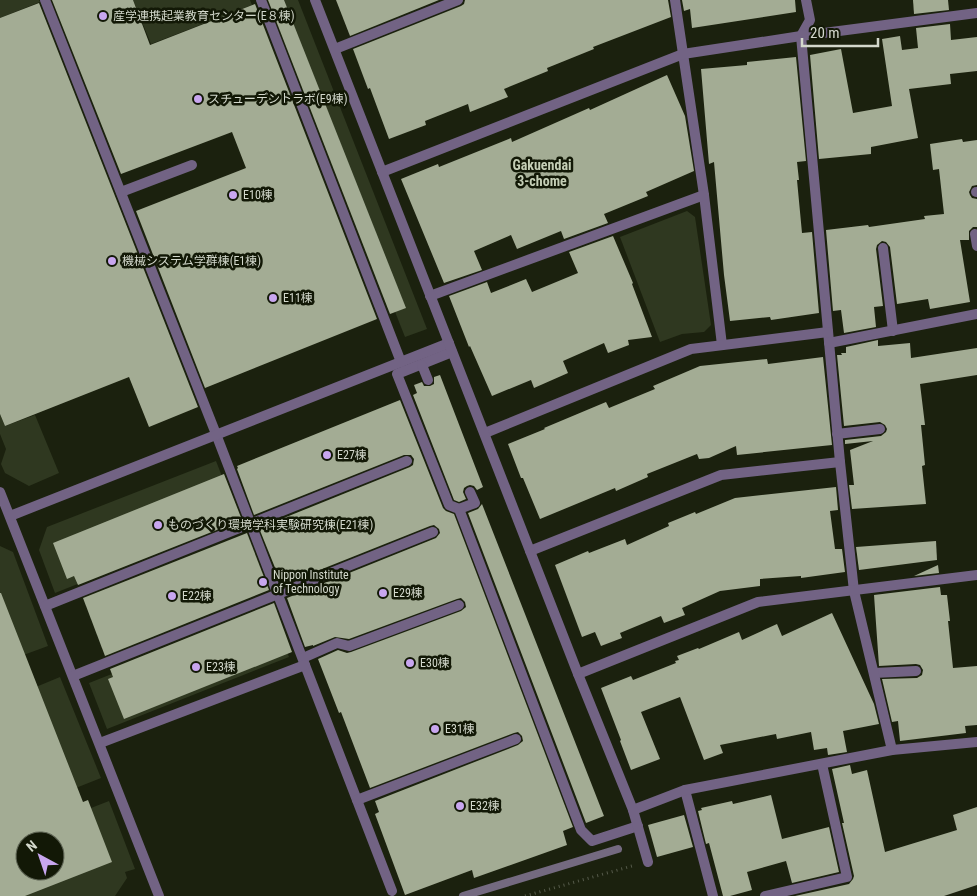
<svg xmlns="http://www.w3.org/2000/svg" width="977" height="896" font-family="'Roboto Condensed','Noto Sans JP',sans-serif">
<style>
.green{fill:#2f3820}
.lines{fill:none;stroke-linecap:round;stroke-linejoin:round}
.stream{stroke:#746a80;stroke-width:8}
.building{fill:#a3ac94;fill-rule:evenodd}
.path{stroke:#555a4a;stroke-width:3;stroke-dasharray:1 4;stroke-linecap:butt}
.service{stroke:#726384;stroke-width:10}
.minor{stroke:#726384;stroke-width:10}
.tertiary{stroke:#726384;stroke-width:10}
.poi-dot{fill:#c8a6ef;stroke:#121806;stroke-width:2}
.labels{text-anchor:middle;stroke-width:5;stroke-linejoin:round;paint-order:stroke}
.poi-label{font-size:12px;fill:#d3d8cc;stroke:#121806;text-anchor:start}
.neighbourhood-label{font-size:14px;font-weight:bold;fill:#c5cfb6;stroke:#121806}
</style>
<rect width="100%" height="100%" fill="#1b210e"/>
<!-- green -->
<g class="green">
<path d="M0,0H39L40,2L0,18Z"/>
<path d="M133,0H250L252,5L151,44Z"/>
<path d="M272,0H298L427,329L405,337Z"/>
<path d="M687,211L695,217L711,325L704,332L682,334L660,342L620,237Z"/>
<path d="M0,414L5,426L35,415L59,473L29,486L5,473L1,464L6,449L0,434Z"/>
<path d="M216,461L239,520L55,593L39,550L47,527Z"/>
<path d="M0,546L13,552L48,646L18,657L31,689L60,677L101,778L0,818Z"/>
<path d="M271,611L289,657L107,729L89,683Z"/>
<path d="M109,801L135,869L125,872L127,878L115,896H0L25,871H55V841L42,827Z"/>
</g>
<g class="lines">
<!-- stream -->
<path class="stream" d="M463,896L618,849"/>
</g>
<!-- building -->
<g class="building">
<path d="M52,0H133L150,45L255,4L377,319L205,388L136,211L246,168L232,132L121,174Z"/>
<path d="M268,0H284L406,308L390,314Z"/>
<path d="M336,0H439L350,36Z"/>
<path d="M465,0H668L671,17L593,47L594,49L547,68L548,71L504,89L508,97L470,112L468,104L425,121L426,125L389,139L370,88L368,89L353,49L461,6L464,4Z"/>
<path d="M682,0H795L796,12L692,28L690,9L684,11Z"/>
<path d="M913,0H948L949,10L914,14Z"/>
<path d="M39,3L198,407L149,427L129,377L5,426L0,414V18Z"/>
<path d="M950,24L951,40L977,37V71L950,74L951,84L909,89L918,138L871,147V154L819,159L810,55L841,49L853,113L892,106L882,39L900,36L902,50L918,48L916,28Z"/>
<path d="M796,57L806,161L797,162L799,180H797L802,233L812,232L819,313L771,320L770,317L730,321L724,275L714,162L709,164L701,69L747,65V62Z"/>
<path d="M667,75L685,116L694,171L646,192L648,196L604,214L608,223L564,239L561,231L517,249L511,235L474,251L482,270L444,283L401,179L438,164L439,167L511,138L512,142L589,108L590,110Z"/>
<path d="M962,139L963,142L977,140V185L972,186L969,192L970,195L972,198L977,199V227H973L969,231V240H960L970,302L930,309L928,299L897,304L890,247L886,242L882,241L877,245L876,249L883,306L874,307L876,327L844,333L841,310L833,311L826,230L868,225L869,227L925,219L924,216L944,214L939,169L933,170L930,144Z"/>
<path d="M613,236L633,283L632,284L652,337L628,340L629,345L608,353L604,343L563,361L568,373L534,388L531,380L492,396L470,346L469,347L449,296L487,282L491,293L526,279L532,292L578,273L569,252Z"/>
<path d="M878,340V346L910,343L911,358L977,348V375L920,384L925,425H921L925,465L922,466L926,504L852,509L849,485H854L850,450L873,441L845,444V440L881,436L886,432L887,429L885,425L880,422L844,426L837,355H842L841,353H846V347Z"/>
<path d="M823,357L832,445L737,455L736,446L709,458L699,459L697,454L647,474L648,477L616,491L615,488L540,519L523,478H521L508,444L545,429L544,428L606,402L609,408L655,389L653,386L700,366L767,359L768,364Z"/>
<path d="M440,375L483,487L477,490L474,486L470,485L467,486L464,488L463,492L466,499L459,502L454,500L413,395L417,393L414,385L422,382L424,386H430L434,384V377Z"/>
<path d="M400,400L443,508L446,511L454,514L573,827L563,831L567,845L474,878L472,870L405,895L375,814L379,812L375,801L518,745L523,741L522,736L518,732L514,733L370,788L341,712L339,713L318,659L338,650L347,653L351,652L461,611L466,607L465,602L461,598L457,599L349,639L335,637L313,646V645L305,647L287,598L436,538L440,533L439,529L434,525L430,526L282,585L259,528L410,467L413,465L414,459L411,455H404L254,515L237,469L238,468L237,466Z"/>
<path d="M224,474L242,520L78,585L74,576L67,579L53,543Z"/>
<path d="M836,487L838,510L830,511L835,549H842L845,572L801,578V576L760,579V586L720,591L682,608L685,615L664,623L661,616L620,633L622,638L601,646L595,632L582,637L555,565L588,551L589,553L625,539L627,545L669,526L668,523L695,512L696,514L735,498Z"/>
<path d="M482,504L604,816L586,823L468,513L478,509Z"/>
<path d="M247,533L269,590L105,656L83,598Z"/>
<path d="M936,541L937,560L859,570L856,547Z"/>
<path d="M938,565L939,573L914,576Z"/>
<path d="M940,587L941,595H947L950,621H948L953,668L977,666V725L965,726L966,733L900,741L898,721L892,722L882,679L917,678L922,675L923,670L920,665L916,664L879,666L874,595Z"/>
<path d="M0,593H1L83,802L88,800L112,862L25,896H0ZM25,841H55V871H25Z"/>
<path d="M274,603L292,652L124,719L108,679L113,677L110,669Z"/>
<path d="M832,613L874,704L879,724L843,731L847,752L828,755L827,748L814,750L811,732L777,739L776,734L720,745L723,753L704,760L680,697L641,712L660,759L631,770L620,741L621,740L601,688L631,676L633,680L676,663L675,661L679,660L677,656L698,648L699,649L739,632L742,640L777,624L782,636Z"/>
<path d="M850,765L852,774L867,770L885,852L957,830L953,815L977,807V885L944,896H795L849,884L853,879L854,876L842,823H844L832,769Z"/>
<path d="M771,795L782,839L829,827L839,872L792,883L786,861L747,872L752,890L730,896H723L709,843L706,844L698,811L702,810L701,808L732,801L733,804Z"/>
<path d="M684,815L693,847L657,857L648,825Z"/>
</g>
<g class="lines">
<!-- path -->
<path class="path" d="M525,896L632,866"/>
<!-- service -->
<g class="service">
<path d="M45,0L216,434L392,891"/>
<path d="M261,0L401,362"/>
<path d="M121,192L192,165"/>
<path d="M976,192H977"/>
<path d="M975,234L977,246"/>
<path d="M883,248L893,331"/>
<path d="M452,352L397,374L449,505L459,509"/>
<path d="M422,365L428,380"/>
<path d="M837,434L880,429"/>
<path d="M0,492L159,896"/>
<path d="M470,492L475,503L459,509L581,830L592,841L638,826"/>
<path d="M10,516L449,343"/>
<path d="M45,606L407,461"/>
<path d="M303,658L337,643L349,646L459,605"/>
<path d="M874,673L916,671"/>
<path d="M73,676L433,532"/>
<path d="M100,743L305,665"/>
<path d="M685,790L713,896"/>
<path d="M357,800L516,739"/>
<path d="M765,896L847,877L822,764"/>
</g>
<!-- minor -->
<g class="minor">
<path d="M675,0L704,195L722,345"/>
<path d="M806,0L810,20L801,36L840,462L854,591L892,750"/>
<path d="M335,49L458,0"/>
<path d="M382,172L683,54L801,36L977,13"/>
<path d="M430,296L704,195"/>
<path d="M829,343L977,314"/>
<path d="M485,433L691,349L828,332"/>
<path d="M530,551L721,475L840,462"/>
<path d="M578,674L758,602L977,575"/>
<path d="M633,810L685,790L892,750L977,742"/>
</g>
<!-- tertiary -->
<path class="tertiary" d="M315,0L578,674L633,810L648,862"/>
</g>
<!-- markers -->
<g class="poi-dot">
<circle cx="103" cy="16" r="5"/>
<circle cx="198" cy="99" r="5"/>
<circle cx="233" cy="195" r="5"/>
<circle cx="112" cy="261" r="5"/>
<circle cx="273" cy="298" r="5"/>
<circle cx="327" cy="455" r="5"/>
<circle cx="158" cy="525" r="5"/>
<circle cx="263" cy="582" r="5"/>
<circle cx="383" cy="593" r="5"/>
<circle cx="172" cy="596" r="5"/>
<circle cx="410" cy="663" r="5"/>
<circle cx="196" cy="667" r="5"/>
<circle cx="435" cy="729" r="5"/>
<circle cx="460" cy="806" r="5"/>
</g>
<g class="labels">
<!-- poi labels -->
<g class="poi-label">
<text x="113" y="20">産学連携起業教育センター(E８棟)</text>
<text x="208" y="103">スチューデントラボ(E9棟)</text>
<text x="243" y="199">E10棟</text>
<text x="122" y="265">機械システム学群棟(E1棟)</text>
<text x="283" y="302">E11棟</text>
<text x="337" y="459">E27棟</text>
<text x="168" y="529">ものづくり環境学科実験研究棟(E21棟)</text>
<text x="273" y="579">Nippon Institute<tspan x="273" dy="14">of Technology</tspan></text>
<text x="393" y="597">E29棟</text>
<text x="182" y="600">E22棟</text>
<text x="420" y="667">E30棟</text>
<text x="206" y="671">E23棟</text>
<text x="445" y="733">E31棟</text>
<text x="470" y="810">E32棟</text>
</g>
<!-- neighbourhood labels -->
<g class="neighbourhood-label">
<text x="542" y="170">Gakuendai<tspan x="542" dy="16">3-chome</tspan></text>
</g>
</g>
<!-- north arrow -->
<g transform="translate(40 856) rotate(320)"><circle r="24" fill="#121806" stroke="#5f6555"/>
<path d="M0-4L9 19L0 12L-9 19Z" fill="#c8a6ef"/>
<text y="-8" font-size="14" font-weight="bold" text-anchor="middle" fill="#d3d8cc">N</text>
</g>
<!-- scale -->
<path d="M802 38v8h76v-8" fill="none" stroke="#d3d8cc" stroke-width="2.5"/>
<text x="810" y="38" font-size="15" fill="#d3d8cc" stroke="#121806" stroke-width="4" paint-order="stroke">20 m</text>
</svg>
